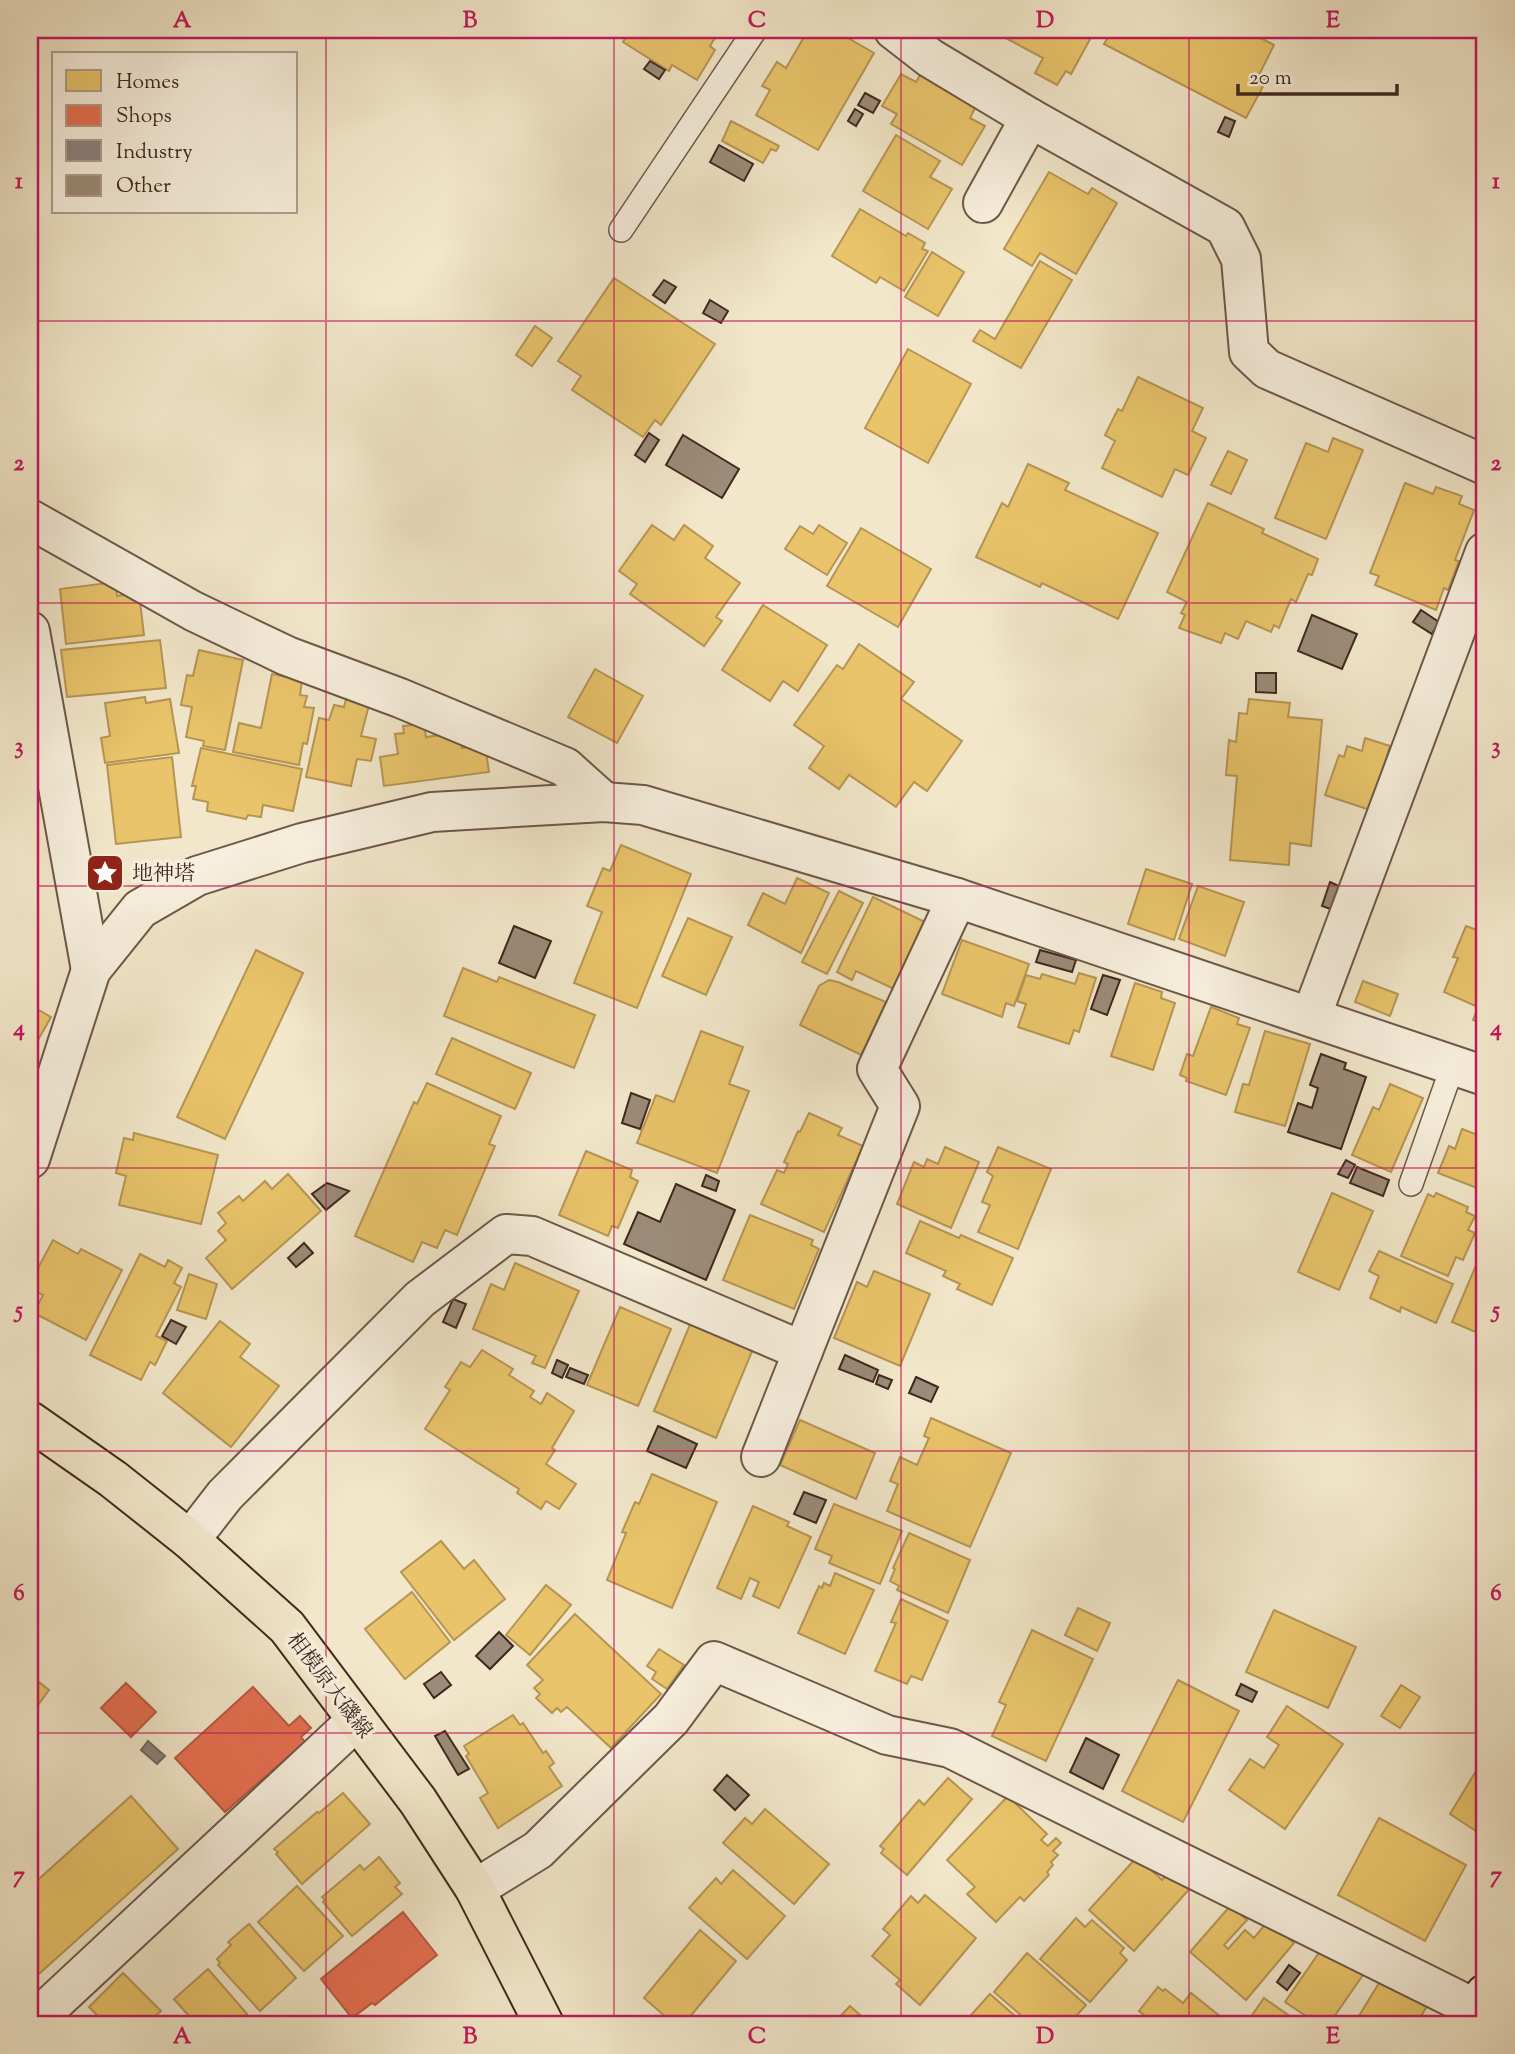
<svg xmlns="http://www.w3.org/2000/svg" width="1515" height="2054" font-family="'Sorts Mill Goudy','Noto Serif JP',serif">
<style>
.homes{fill:#e9c46a;stroke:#b69554;stroke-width:2}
.shops{fill:#e76f51;stroke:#b55a42;stroke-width:2}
.industry{fill:#8a817c;stroke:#746660;stroke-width:2}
.building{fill:#9c8b78;stroke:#3f281f;stroke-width:2}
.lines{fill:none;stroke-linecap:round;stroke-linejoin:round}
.lane-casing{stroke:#6c584a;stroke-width:26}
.street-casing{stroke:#6c584a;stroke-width:42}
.secondary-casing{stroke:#3f281f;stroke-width:42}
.primary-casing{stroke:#3f281f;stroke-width:42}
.lane{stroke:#f7efdd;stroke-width:23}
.street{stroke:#f7efdd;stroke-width:38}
.secondary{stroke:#f7efdd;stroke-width:38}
.primary{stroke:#f2e7ca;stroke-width:38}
.grid{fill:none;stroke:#c2185b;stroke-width:2;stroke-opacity:0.55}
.labels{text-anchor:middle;stroke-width:7;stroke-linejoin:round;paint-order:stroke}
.poi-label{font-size:21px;fill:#3f281f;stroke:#f7efdd;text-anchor:start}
.street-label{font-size:21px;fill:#3f281f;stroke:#f7efdd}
.neatline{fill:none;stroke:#c2185b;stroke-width:2.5}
.grid-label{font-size:23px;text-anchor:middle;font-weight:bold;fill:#c2185b}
</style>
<rect width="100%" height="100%" fill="#f2e7ca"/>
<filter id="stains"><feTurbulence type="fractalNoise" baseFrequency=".00286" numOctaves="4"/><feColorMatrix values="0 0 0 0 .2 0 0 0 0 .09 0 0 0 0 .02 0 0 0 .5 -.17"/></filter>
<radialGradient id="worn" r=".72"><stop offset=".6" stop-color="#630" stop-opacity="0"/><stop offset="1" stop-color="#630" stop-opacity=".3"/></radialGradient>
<!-- homes -->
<g class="homes">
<path d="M631,30H720L710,46L715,50L697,80L672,65L669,71L623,42Z"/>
<path d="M808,30H834L874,53L818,150L756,115L770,90L762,86L777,62L786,68Z"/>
<path d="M1005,30H1095L1071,74L1066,71L1057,85L1035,73L1043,58L1002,36Z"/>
<path d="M1112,30H1245L1274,45L1258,77L1266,81L1246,118L1104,44Z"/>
<path d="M922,72L976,106L970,118L985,126L962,165L891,124L897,114L882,106L901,74L916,82Z"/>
<path d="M731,121L779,146L776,151L771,149L763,163L722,141Z"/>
<path d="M896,135L940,161L930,177L952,189L928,229L863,191Z"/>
<path d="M1049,172L1088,194L1092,188L1117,203L1076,274L1040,253L1032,266L1004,249Z"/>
<path d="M860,209L906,236L908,233L925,243L922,249L928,251L904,291L880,277L876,283L832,256Z"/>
<path d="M932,252L964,272L938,316L905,297Z"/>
<path d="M1040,261L1072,280L1021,368L973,341L980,330L995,339Z"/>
<path d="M614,278L715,344L661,425L655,420L643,437L572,390L581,376L558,361Z"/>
<path d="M535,326L552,338L532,366L516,355Z"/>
<path d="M908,349L971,384L928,463L865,428Z"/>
<path d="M1138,377L1203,408L1192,431L1206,438L1188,475L1175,469L1162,497L1102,468L1115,441L1105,435L1118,409L1122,411Z"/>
<path d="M1333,438L1363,450L1326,539L1275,518L1306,443L1328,452Z"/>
<path d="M1228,451L1247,460L1231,494L1211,485Z"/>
<path d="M1028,464L1069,483L1065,490L1158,533L1118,619L1042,583L1040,587L976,557L1002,503L1008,507Z"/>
<path d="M1405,483L1433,494L1436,487L1462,496L1459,504L1474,510L1455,560L1459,561L1448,590L1444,588L1436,610L1375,585L1379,576L1370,573Z"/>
<path d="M1208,503L1264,529L1262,533L1318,559L1312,575L1308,574L1296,602L1291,599L1279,628L1274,625L1271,632L1246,621L1238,639L1225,633L1221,643L1179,628L1185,615L1181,613L1187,602L1167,592Z"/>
<path d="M652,525L674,540L684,525L713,546L705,558L740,583L716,617L722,621L704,646L630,594L637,584L619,571Z"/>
<path d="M819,525L847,543L827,575L785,549L800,526L813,534Z"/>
<path d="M861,528L931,569L898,627L827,586Z"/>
<path d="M115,582L117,596L139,593L144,635L66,644L60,589Z"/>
<path d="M763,605L827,645L798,691L783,681L770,701L722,670Z"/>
<path d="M160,640L166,688L67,697L61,650Z"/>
<path d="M859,644L914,682L901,699L962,741L927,791L914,782L896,807L849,775L839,789L809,768L824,746L794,725L837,665L843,669Z"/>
<path d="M199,650L243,660L225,750L203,746L204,741L186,737L192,707L181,705L187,675L193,676Z"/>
<path d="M595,669L643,696L617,743L568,717Z"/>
<path d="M272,674L302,680L300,695L307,696L304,707L314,708L307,744L303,743L299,765L233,752L239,723L261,728Z"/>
<path d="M145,697L146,703L170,699L179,753L105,763L101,738L110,736L105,703Z"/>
<path d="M346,699L369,705L361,736L376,739L371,761L357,759L351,786L306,777L319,718L329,720L334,705L344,707Z"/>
<path d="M1249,699L1290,703L1288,717L1322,720L1311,846L1290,843L1289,865L1230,860L1237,776L1226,775L1229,740L1236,742L1239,713L1247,714Z"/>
<path d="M424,724L426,737L454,733L461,737L462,748L485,744L489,772L384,786L380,757L398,754L395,734L404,733L403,726Z"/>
<path d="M1365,738L1390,746L1370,810L1325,795L1339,755L1344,757L1347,746L1362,751Z"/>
<path d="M201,748L302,769L293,811L263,805L261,817L248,815L246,819L207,811L208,802L193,799L196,786H192Z"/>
<path d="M172,757L181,837L116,844L107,765Z"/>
<path d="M621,845L691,874L637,1008L574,983L602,912L587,906L603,868L610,871Z"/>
<path d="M1146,869L1192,884L1174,940L1128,924Z"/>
<path d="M797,878L829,893L801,953L748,925L763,893L785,904Z"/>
<path d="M1198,886L1244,902L1225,956L1179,939Z"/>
<path d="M839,891L863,903L827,974L802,962Z"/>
<path d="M873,897L927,923L894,989L856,971L852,980L837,972Z"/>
<path d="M688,918L732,937L706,995L662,976Z"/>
<path d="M1466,926L1485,933V1025L1473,1020L1478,1007L1444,992L1458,958L1453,957Z"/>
<path d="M962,940L1029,964L1014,1006L1006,1003L1002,1017L942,994Z"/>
<path d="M256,950L303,973L225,1139L177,1117Z"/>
<path d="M463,968L497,982L499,977L595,1015L574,1068L444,1016Z"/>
<path d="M1079,973L1096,978L1079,1032L1074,1030L1069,1044L1018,1027L1026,1004L1017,1001L1026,975L1040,979L1042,974L1075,984Z"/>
<path d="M829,980L838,982L886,1002L861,1055L800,1025L819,986Z"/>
<path d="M1363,981L1398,994L1390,1016L1355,1002Z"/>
<path d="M1135,983L1162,992L1161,998L1175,1003L1153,1070L1111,1056Z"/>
<path d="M30,1005L51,1017L30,1054Z"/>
<path d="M1211,1007L1239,1018L1237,1024L1250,1028L1226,1095L1186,1081L1187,1078L1180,1075L1187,1054L1193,1056Z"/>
<path d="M701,1031L743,1047L729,1084L749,1091L717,1173L637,1143L656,1095L674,1102Z"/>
<path d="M1265,1031L1310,1044L1285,1126L1235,1112L1243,1084L1249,1085Z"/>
<path d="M452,1038L531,1073L515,1109L436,1074Z"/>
<path d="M427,1083L501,1116L489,1144L495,1146L457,1235L445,1230L437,1248L422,1242L413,1262L355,1236L414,1102L417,1104Z"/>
<path d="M1390,1084L1423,1098L1391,1172L1352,1155L1373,1107L1379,1110Z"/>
<path d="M809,1113L842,1128L838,1135L863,1146L824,1232L761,1204L777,1170L784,1173L788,1164L784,1162L798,1131L800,1132Z"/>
<path d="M1462,1129L1483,1137L1485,1130V1185L1479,1182L1477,1188L1438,1173L1449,1146L1455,1149Z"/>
<path d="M134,1133L218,1155L201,1224L119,1205L126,1176L116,1173L124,1138L133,1140Z"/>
<path d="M945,1147L979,1162L951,1228L897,1204L914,1162L924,1167L927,1159L938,1164Z"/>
<path d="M998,1147L1051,1169L1018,1249L978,1232L990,1205L982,1202L993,1176L987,1172Z"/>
<path d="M586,1151L632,1170L630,1177L638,1181L618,1228L612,1226L608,1236L559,1215Z"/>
<path d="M288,1174L321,1211L232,1289L206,1258L226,1240L218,1231L226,1223L218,1213L239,1196L243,1201L265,1181L272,1189Z"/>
<path d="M1332,1193L1373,1211L1339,1290L1298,1272Z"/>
<path d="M1436,1193L1468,1207L1466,1212L1475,1216L1468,1230L1475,1233L1463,1260L1456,1257L1448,1276L1401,1256L1428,1194L1434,1197Z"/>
<path d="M750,1215L813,1240L811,1245L819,1249L794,1309L723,1280Z"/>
<path d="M920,1221L959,1238L961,1235L1013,1258L992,1305L957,1289L960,1284L943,1276L946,1271L906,1253Z"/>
<path d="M53,1240L78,1254L81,1249L122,1270L86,1340L34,1313L43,1295L30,1289V1283Z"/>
<path d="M1485,1244V1336L1452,1322Z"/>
<path d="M1379,1251L1453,1284L1436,1323L1401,1307L1400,1312L1370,1298L1379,1276L1369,1271Z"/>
<path d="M140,1254L165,1267L168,1260L182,1268L174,1283L181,1287L156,1336L167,1341L155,1365L150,1362L141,1380L90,1355Z"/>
<path d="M515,1263L579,1291L545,1368L532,1363L536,1356L473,1329L491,1284L504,1290Z"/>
<path d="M874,1271L930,1294L900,1366L834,1338L857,1282L867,1287Z"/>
<path d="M189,1274L217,1284L206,1319L177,1310Z"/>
<path d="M620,1307L671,1329L638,1406L587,1385Z"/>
<path d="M220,1321L250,1344L240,1357L279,1386L231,1447L163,1393Z"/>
<path d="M691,1322L753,1349L716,1438L654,1411Z"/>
<path d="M482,1350L513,1369L509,1375L534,1391L530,1397L541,1404L547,1393L574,1411L552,1448L555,1450L546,1464L576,1484L559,1509L546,1501L541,1509L517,1493L519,1489L425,1429L450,1390L445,1387L461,1362L470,1367Z"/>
<path d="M931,1418L1011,1453L970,1547L887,1511L898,1484L890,1481L900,1457L917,1465L929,1438L924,1436Z"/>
<path d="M800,1420L875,1453L856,1499L780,1465Z"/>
<path d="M652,1474L717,1502L672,1608L607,1580L626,1533L622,1532L635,1502L639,1504Z"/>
<path d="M834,1504L902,1531L880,1584L829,1563L832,1556L815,1549Z"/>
<path d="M753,1506L789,1522L787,1526L811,1537L779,1608L753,1596L759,1582L750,1578L741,1599L717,1588Z"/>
<path d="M909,1533L970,1560L948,1613L897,1590L899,1586L890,1581L895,1569L893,1568Z"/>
<path d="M441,1541L464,1569L474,1560L505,1599L454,1640L401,1572Z"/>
<path d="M835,1573L874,1590L845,1654L798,1633L819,1586L822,1588L824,1583L830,1586Z"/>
<path d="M546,1585L571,1605L530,1655L506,1635Z"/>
<path d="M412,1592L450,1642L405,1679L365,1629Z"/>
<path d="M901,1599L948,1621L922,1680L911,1676L907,1684L875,1671L896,1623L891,1622Z"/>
<path d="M1078,1608L1110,1623L1097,1651L1065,1635Z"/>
<path d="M1274,1610L1356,1647L1328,1708L1246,1672Z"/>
<path d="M575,1614L661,1694L611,1748L567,1707L561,1712L557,1708L552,1713L536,1698L540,1694L534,1688L543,1680L527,1665Z"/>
<path d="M1032,1630L1093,1659L1046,1761L992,1736L1006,1705L999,1702Z"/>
<path d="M659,1649L684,1665L667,1689L652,1679L656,1672L647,1666Z"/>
<path d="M30,1675L49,1690L30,1716Z"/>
<path d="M1178,1680L1239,1711L1183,1822L1122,1791Z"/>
<path d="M1401,1685L1420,1697L1400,1728L1381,1716Z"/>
<path d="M1287,1706L1343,1744L1285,1829L1229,1790L1250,1759L1264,1768L1279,1745L1267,1737Z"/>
<path d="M513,1715L520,1725L523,1723L543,1753L546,1751L554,1763L549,1767L562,1786L498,1828L480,1798L488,1793L466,1756L469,1754L464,1746Z"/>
<path d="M1485,1756V1837L1450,1814Z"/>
<path d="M948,1778L972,1799L907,1875L881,1853L884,1849L880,1846L919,1800L924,1805Z"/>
<path d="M343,1793L370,1824L302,1884L276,1854L278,1852L274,1849L317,1812L319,1813Z"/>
<path d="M131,1796L178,1849L30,1982V1887Z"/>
<path d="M1008,1796L1047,1834L1041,1840L1048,1846L1056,1838L1061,1843L1053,1851L1058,1855L1051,1862L1053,1865L1047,1872L1049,1875L1024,1901L1020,1897L996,1922L967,1894L975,1887L947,1860Z"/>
<path d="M765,1809L829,1864L794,1904L723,1843L745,1818L752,1824Z"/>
<path d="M1379,1818L1466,1865L1425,1941L1338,1895Z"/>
<path d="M379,1857L400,1883L395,1887L402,1894L352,1936L323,1902L325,1900L322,1897L360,1865L364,1870Z"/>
<path d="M1137,1857L1162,1880L1172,1869L1192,1886L1134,1951L1089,1910Z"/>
<path d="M733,1870L785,1916L747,1959L689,1908L716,1878L721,1884Z"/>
<path d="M297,1886L343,1936L304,1971L258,1922Z"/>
<path d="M925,1895L976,1938L920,2005L896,1984L900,1980L872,1956L890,1935L883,1929L911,1896L918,1903Z"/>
<path d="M1231,1905L1247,1920L1224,1945L1228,1949L1245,1930L1254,1938L1268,1921L1294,1943L1246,2000L1190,1952Z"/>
<path d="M1076,1918L1085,1927L1092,1920L1124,1948L1120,1953L1127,1960L1090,2002L1040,1959Z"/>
<path d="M249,1924L296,1978L260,2011L218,1965L220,1963L217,1959L231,1945L228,1942Z"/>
<path d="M700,1930L736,1961L684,2024H674L644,1998Z"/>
<path d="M1323,1947L1363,1975L1329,2024H1318L1285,2002Z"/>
<path d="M1027,1953L1086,2005L1069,2024H1031L994,1992Z"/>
<path d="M208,1969L247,2014L236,2024H196L174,1999Z"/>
<path d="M123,1973L161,2011L155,2016L161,2022L159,2024H106L89,2007Z"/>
<path d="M1384,1975L1429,2003L1416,2024H1354Z"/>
<path d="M1158,1987L1163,1991L1165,1989L1183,2003L1191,1993L1226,2021L1223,2024H1145L1140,2020L1144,2015L1139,2011Z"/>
<path d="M990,1994L1024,2024H963Z"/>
<path d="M1264,1998L1301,2024H1246Z"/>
<path d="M850,2006L870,2024H833Z"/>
</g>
<!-- shops -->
<g class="shops">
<path d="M126,1683L156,1712L131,1737L101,1708Z"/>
<path d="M253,1687L289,1726L300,1716L311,1728L301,1737L305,1742L225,1812L175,1758Z"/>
<path d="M403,1912L437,1955L375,2005L372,2003L352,2018L321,1979Z"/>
</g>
<!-- industry -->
<path class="industry" d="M148,1741L165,1756L157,1764L141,1750Z"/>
<!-- building -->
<g class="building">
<path d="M650,61L665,70L659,79L644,69Z"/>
<path d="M865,93L880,101L873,113L858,105Z"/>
<path d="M855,109L863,114L856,126L848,121Z"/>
<path d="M1225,117L1235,121L1229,137L1218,132Z"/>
<path d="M719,145L753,164L744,181L710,162Z"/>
<path d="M664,280L676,287L665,303L653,295Z"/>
<path d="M710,300L728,311L721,323L703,313Z"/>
<path d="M649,433L659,440L645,462L635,455Z"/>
<path d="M683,435L739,469L722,498L666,465Z"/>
<path d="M1421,610L1439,622L1432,634L1413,622Z"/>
<path d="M1312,615L1357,634L1342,669L1298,651Z"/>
<path d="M1256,673H1276V693L1256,692Z"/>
<path d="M1330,882L1341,887L1333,910L1322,906Z"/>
<path d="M514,926L551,941L535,978L499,963Z"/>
<path d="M1040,950L1076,960L1072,972L1036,962Z"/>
<path d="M1103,975L1120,980L1107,1015L1091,1009Z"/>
<path d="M1321,1054L1346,1063L1344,1069L1366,1077L1341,1149L1288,1132L1298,1103L1312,1108L1318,1088L1310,1085Z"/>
<path d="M631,1093L650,1100L640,1129L622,1123Z"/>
<path d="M1346,1160L1355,1165L1348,1178L1338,1174Z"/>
<path d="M1357,1167L1389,1180L1383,1196L1350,1183Z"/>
<path d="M706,1175L719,1181L716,1191L702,1186Z"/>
<path d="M327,1183L349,1191L326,1210L312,1194Z"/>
<path d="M676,1184L735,1210L706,1280L624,1244L638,1212L660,1222Z"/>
<path d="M304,1243L313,1253L296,1267L288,1258Z"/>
<path d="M453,1299L466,1304L456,1328L443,1322Z"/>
<path d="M171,1320L186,1327L176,1344L162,1336Z"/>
<path d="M845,1355L878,1370L873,1382L839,1369Z"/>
<path d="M557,1360L568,1365L562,1378L552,1373Z"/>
<path d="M570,1368L588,1375L584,1384L566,1377Z"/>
<path d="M879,1375L892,1380L888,1389L876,1384Z"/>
<path d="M916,1377L938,1387L931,1402L909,1393Z"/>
<path d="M658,1426L697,1444L686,1468L647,1451Z"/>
<path d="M804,1492L826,1500L816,1523L794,1514Z"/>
<path d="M499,1632L513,1646L490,1669L476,1656Z"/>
<path d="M441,1672L451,1685L434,1698L424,1684Z"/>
<path d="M1241,1684L1257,1692L1252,1702L1236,1695Z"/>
<path d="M445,1731L469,1769L458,1775L435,1736Z"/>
<path d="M1086,1738L1119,1755L1103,1789L1070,1772Z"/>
<path d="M727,1775L749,1795L735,1810L714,1790Z"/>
<path d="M1289,1965L1300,1973L1287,1990L1277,1982Z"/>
</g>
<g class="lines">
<defs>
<g id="lane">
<path d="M621,230L755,30"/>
<path d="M1411,1184L1453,1065"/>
</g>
<g id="street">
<path d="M894,30L930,58L1030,118L1225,227L1241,259L1249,352L1267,369L1485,465"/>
<path d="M983,203L1030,118"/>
<path d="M30,519L193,611L287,656L400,698L565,767L604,802"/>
<path d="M30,631L91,970"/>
<path d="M1311,1017L1485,552"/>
<path d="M30,1159L91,970L140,909L197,876L302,843L432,812L604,802L643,805L957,898L1485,1076"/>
<path d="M761,1457L900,1106L877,1069L957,898"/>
<path d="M190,1540L225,1495L420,1299L506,1234L532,1236L803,1351"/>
<path d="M475,1889L538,1850L671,1719L714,1661L887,1735L950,1748L1476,2009"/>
<path d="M31,2024L357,1720"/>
</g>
<path id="secondary" d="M1466,2024L1485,1994"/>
<path id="primary" d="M30,1421L113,1479L190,1540L287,1627L418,1801L475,1889L544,2024"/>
</defs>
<!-- lane casing -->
<use href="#lane" class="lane-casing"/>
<!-- street casing -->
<use href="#street" class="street-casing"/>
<!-- secondary casing -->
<use href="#secondary" class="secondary-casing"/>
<!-- primary casing -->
<use href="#primary" class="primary-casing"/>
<!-- lane -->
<use href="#lane" class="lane"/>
<!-- street -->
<use href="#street" class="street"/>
<!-- secondary -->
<use href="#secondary" class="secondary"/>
<!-- primary -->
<use href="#primary" class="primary"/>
</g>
<!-- grid -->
<path class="grid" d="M326,30V2024M614,30V2024M901,30V2024M1189,30V2024M30,321H1485M30,603H1485M30,886H1485M30,1168H1485M30,1451H1485M30,1733H1485"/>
<!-- icons -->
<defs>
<symbol id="sight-square" viewBox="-11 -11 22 22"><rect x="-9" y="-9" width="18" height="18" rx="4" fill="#8f2418" stroke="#f7efdd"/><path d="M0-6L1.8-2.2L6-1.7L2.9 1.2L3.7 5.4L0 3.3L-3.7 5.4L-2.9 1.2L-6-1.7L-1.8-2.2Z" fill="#fff"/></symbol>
</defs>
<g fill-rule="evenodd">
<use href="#sight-square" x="83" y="851" width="44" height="44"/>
</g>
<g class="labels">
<!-- poi labels -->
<g class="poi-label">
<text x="132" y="880">地神塔</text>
</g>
<!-- street labels -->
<g class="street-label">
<text transform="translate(330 1685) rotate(53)" y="7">相模原大磯線</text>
</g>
</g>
<!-- margin -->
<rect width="1515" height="2054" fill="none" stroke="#f2e7ca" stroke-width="77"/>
<!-- legend -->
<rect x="52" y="52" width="245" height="161" fill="#f7efdd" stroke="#ad9f91" stroke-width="2"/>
<rect x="66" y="70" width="35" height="21" fill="#e9c46a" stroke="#ad9f91" stroke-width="2"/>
<text x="116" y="88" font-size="21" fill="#3f281f">Homes</text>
<rect x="66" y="105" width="35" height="21" fill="#e76f51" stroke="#ad9f91" stroke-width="2"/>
<text x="116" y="122" font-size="21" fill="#3f281f">Shops</text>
<rect x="66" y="140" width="35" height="21" fill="#8a817c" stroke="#ad9f91" stroke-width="2"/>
<text x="116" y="158" font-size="21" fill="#3f281f">Industry</text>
<rect x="66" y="175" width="35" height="21" fill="#9c8b78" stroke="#ad9f91" stroke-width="2"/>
<text x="116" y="192" font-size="21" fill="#3f281f">Other</text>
<!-- scale -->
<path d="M1238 84v10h159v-10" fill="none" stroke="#3f281f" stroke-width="3.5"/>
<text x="1249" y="84" font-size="21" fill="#3f281f" stroke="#f7efdd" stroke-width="5" paint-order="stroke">20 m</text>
<rect x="38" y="38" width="1438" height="1978" class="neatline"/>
<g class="grid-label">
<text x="182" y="27">A</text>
<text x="470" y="27">B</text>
<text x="757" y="27">C</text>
<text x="1045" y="27">D</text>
<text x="1333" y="27">E</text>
<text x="19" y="188">1</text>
<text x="1496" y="188">1</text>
<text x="19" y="470">2</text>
<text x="1496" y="470">2</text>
<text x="19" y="753">3</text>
<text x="1496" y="753">3</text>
<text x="19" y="1035">4</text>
<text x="1496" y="1035">4</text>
<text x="19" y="1317">5</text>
<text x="1496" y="1317">5</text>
<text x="19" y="1600">6</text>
<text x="1496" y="1600">6</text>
<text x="19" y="1882">7</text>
<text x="1496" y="1882">7</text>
<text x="182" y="2043">A</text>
<text x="470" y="2043">B</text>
<text x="757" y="2043">C</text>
<text x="1045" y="2043">D</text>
<text x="1333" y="2043">E</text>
</g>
<rect width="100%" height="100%" filter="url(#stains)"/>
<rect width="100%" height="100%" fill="url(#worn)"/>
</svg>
